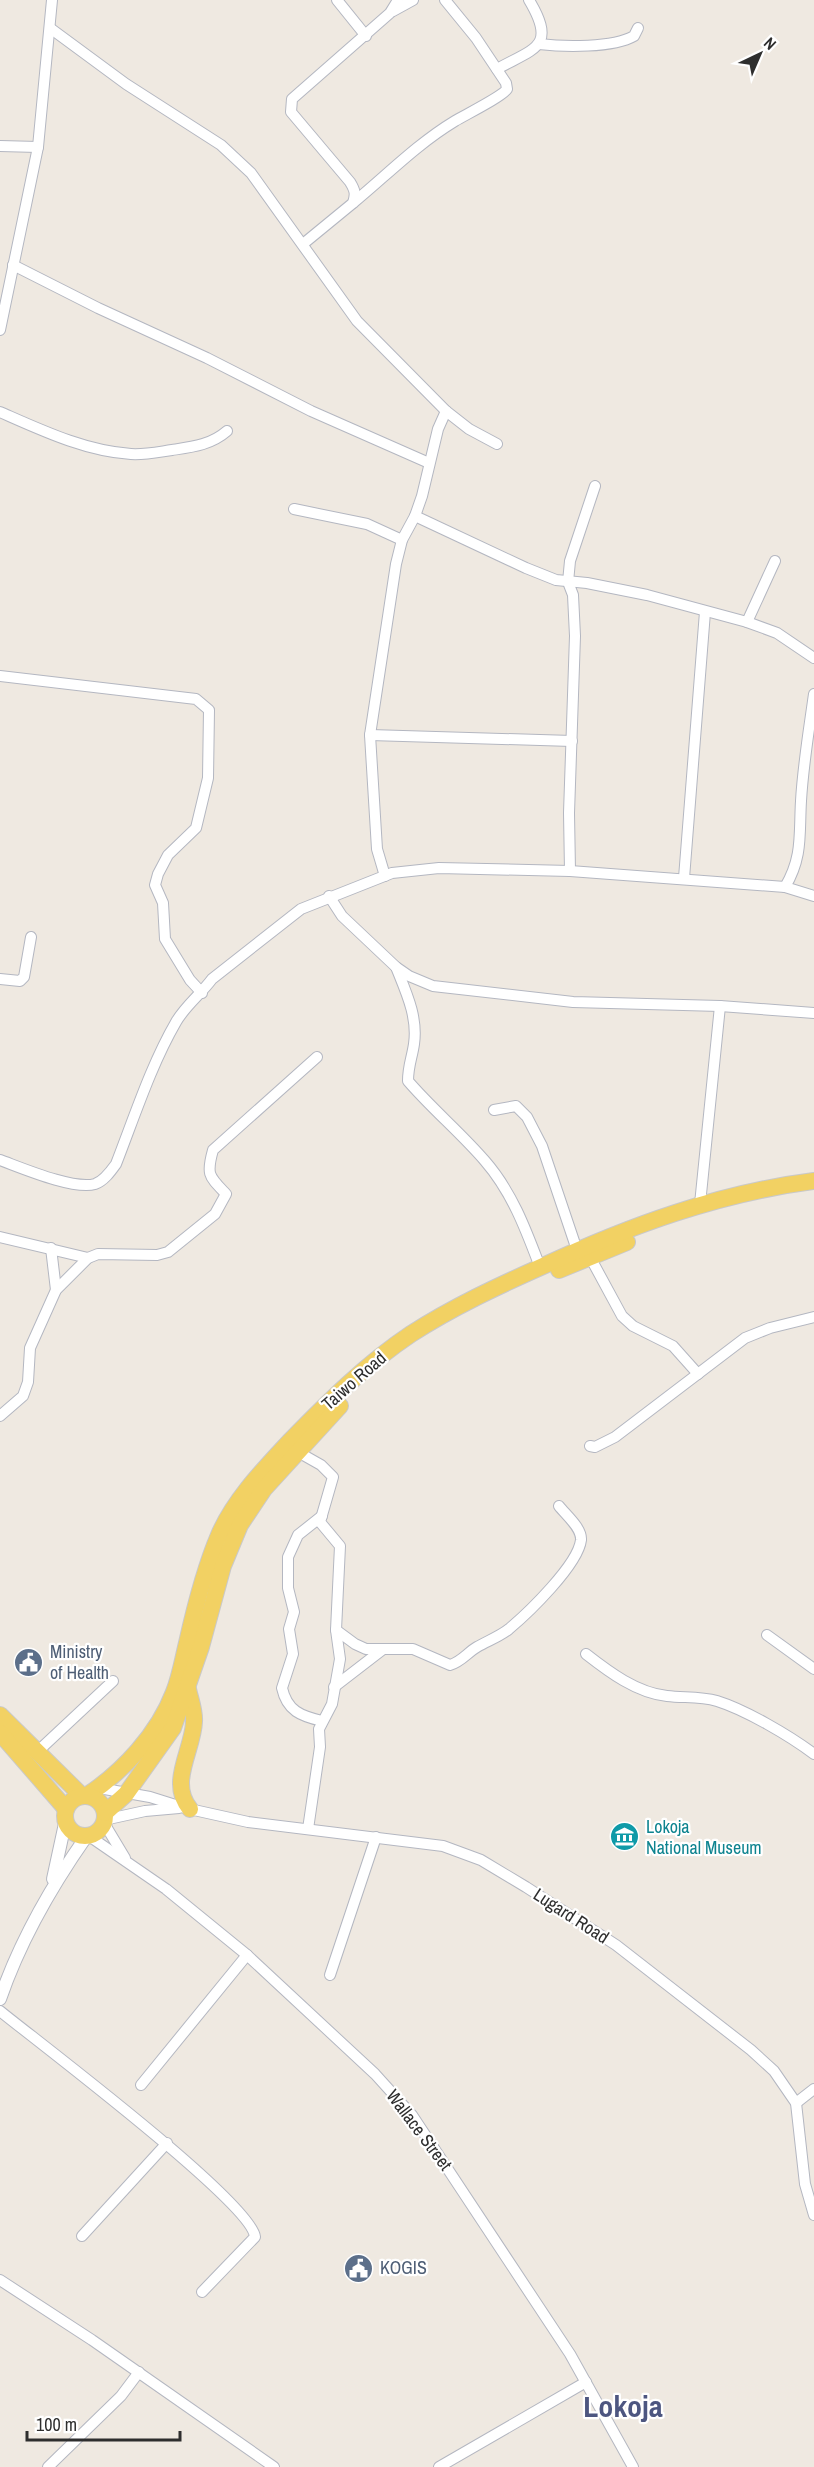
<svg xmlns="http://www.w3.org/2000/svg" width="814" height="2467" font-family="'Archivo Narrow',sans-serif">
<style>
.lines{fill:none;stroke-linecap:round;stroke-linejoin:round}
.minor-casing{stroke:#b4b7c1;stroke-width:12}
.tertiary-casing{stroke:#b4b7c1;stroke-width:14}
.primary-casing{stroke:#c9c9c9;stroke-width:18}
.minor{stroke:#fff;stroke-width:10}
.tertiary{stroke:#fff;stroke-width:12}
.primary{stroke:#f2d163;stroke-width:16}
.labels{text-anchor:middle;stroke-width:4.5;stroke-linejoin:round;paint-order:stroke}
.street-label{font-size:18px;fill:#2e2e2e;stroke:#fff}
.service-label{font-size:18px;fill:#4e5e75;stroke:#fff;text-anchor:start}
.culture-label{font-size:18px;fill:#0d838f;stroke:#fff;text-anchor:start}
.town-label{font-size:30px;font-weight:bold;fill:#4d5680;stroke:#fff}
</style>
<rect width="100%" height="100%" fill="#efe9e1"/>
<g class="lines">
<defs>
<g id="minor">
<path d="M337,0L366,36"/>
<path d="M393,11L413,0"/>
<path d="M50,28L126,84L221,145L251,173L357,321L446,411L469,429L497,444"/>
<path d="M539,44C564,47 613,48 634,36L638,28"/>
<path d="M497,69C535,48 557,47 529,0"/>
<path d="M0,146L38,147"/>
<path d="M353,203C387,175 417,144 455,121C465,115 503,96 507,89L506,83L476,38L445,0"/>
<path d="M303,244L353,203C356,194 355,190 350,182L291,112L292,99L390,13L398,0"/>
<path d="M13,265L98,308L207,358L311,411L429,463"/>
<path d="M0,330L38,147L52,0"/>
<path d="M0,412C41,430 85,451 131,454C144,455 158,452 172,450C192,447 211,445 227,431"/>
<path d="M294,509L367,524L402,540"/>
<path d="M415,516L526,568L556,580L587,583L647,595L747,622L777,633L814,658"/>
<path d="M747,622L775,561"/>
<path d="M0,676L196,699L209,710L208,778L196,828L168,855L158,874L155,885L163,903L165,939L190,980L202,993"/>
<path d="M370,735L572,741"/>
<path d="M570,871L569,813L575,636L573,595L568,582L570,561L595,486"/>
<path d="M385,876L377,849L370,735L396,564L402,540L415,516L422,496L438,429L446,411"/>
<path d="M684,878L705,612"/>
<path d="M785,887C803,857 799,834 801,801C803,765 809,730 814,694"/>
<path d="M329,896L342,916L396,967L409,976L433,986L573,1002L720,1006L814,1013"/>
<path d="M396,967C406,992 418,1017 414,1044C412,1058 408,1066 408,1081C432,1109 461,1133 485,1161C512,1192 526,1230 540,1267"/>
<path d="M0,979L20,981L24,977L31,937"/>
<path d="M494,1110L516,1106L527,1117L542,1146L577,1250"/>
<path d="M0,1160C22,1168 73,1190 95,1184C104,1181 111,1171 116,1164C134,1118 151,1065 176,1022C185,1006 201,994 212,979L301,909L392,873L439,868L570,871L785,887L814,896"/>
<path d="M700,1204L720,1006"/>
<path d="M0,1237L88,1258"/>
<path d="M51,1248L56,1290"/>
<path d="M590,1257L622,1316L633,1326L673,1346L698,1374"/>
<path d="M0,1416L23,1396L28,1382L30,1348L56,1290L88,1258L98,1254L157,1255L168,1252L215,1214L226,1194C209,1176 206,1175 213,1150L317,1057"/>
<path d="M590,1446L595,1447L615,1437L745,1338L770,1328L814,1317"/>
<path d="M298,1452L321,1465L333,1477L320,1522L340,1546L336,1630L340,1659L332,1704L319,1729L320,1747L308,1829"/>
<path d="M336,1630L355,1644L366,1649H413L450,1665C461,1662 467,1653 477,1647C487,1641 499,1637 509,1629C528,1613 578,1565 581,1540C582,1528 566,1515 559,1506"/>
<path d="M767,1635L814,1669"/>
<path d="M586,1654C609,1672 637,1693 667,1696C684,1698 700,1696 717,1701C746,1710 790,1736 814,1754"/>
<path d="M334,1687L382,1650"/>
<path d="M322,1721C301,1716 287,1711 282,1688L293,1654L289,1629L294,1612L288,1588V1557L298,1535L322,1516"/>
<path d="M36,1753L113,1681"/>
<path d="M99,1788L150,1797L185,1808L248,1822L443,1846L481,1860L526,1887L616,1945L751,2050L774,2071L796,2103L805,2184L814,2215"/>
<path d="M104,1820L145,1811L179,1808"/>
<path d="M104,1823L125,1858"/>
<path d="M89,1836L166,1889L247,1955L375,2074L412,2115L570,2354L633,2467"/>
<path d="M330,1975L376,1837"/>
<path d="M0,2011C38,2042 252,2203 255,2237L202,2292"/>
<path d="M141,2085L247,1955"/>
<path d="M796,2103L814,2089"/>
<path d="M82,2236L167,2143"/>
<path d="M0,2280L92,2340L274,2467"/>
<path d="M48,2467L121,2396L139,2372"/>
<path d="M439,2467L586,2382"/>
</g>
<g id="tertiary">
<path d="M53,1879L66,1819"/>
<path d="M0,1999C20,1941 51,1887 86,1837"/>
</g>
<g id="primary">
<path d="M559,1270L627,1242"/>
<path d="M188,1689C190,1699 195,1711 194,1722C193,1750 168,1783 190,1809"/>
<path d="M0,1715L82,1796"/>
<path d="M0,1733L66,1809"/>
<path d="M86,1796C123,1772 158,1734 174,1692C180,1677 183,1659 187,1643C195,1607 204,1570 219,1535C234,1500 263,1470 289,1442C327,1403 366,1364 411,1334C453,1307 498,1286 543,1266C629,1226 719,1193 814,1181"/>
<circle cx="85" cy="1816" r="20"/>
<path d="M105,1813L126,1794L173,1728L201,1647L223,1566L240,1525L264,1489L340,1406"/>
</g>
</defs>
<!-- minor casing -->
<use href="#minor" class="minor-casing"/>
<!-- tertiary casing -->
<use href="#tertiary" class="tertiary-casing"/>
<!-- primary casing -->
<use href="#primary" class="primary-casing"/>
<!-- minor -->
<use href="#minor" class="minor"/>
<!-- tertiary -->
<use href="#tertiary" class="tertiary"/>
<!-- primary -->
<use href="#primary" class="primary"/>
</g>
<!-- icons -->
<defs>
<symbol id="civic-disc" viewBox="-11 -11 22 22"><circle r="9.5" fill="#5c6f8a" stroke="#fff"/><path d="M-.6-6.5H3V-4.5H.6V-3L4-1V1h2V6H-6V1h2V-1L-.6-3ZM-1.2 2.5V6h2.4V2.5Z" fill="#fff"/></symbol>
<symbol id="museum-disc" viewBox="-11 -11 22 22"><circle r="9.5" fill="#0f9aa8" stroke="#fff"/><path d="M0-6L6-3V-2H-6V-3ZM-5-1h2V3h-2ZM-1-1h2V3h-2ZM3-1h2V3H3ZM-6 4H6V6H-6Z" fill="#fff"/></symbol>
</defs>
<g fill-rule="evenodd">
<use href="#civic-disc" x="12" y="1646" width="33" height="33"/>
<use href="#museum-disc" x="608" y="1820" width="33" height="33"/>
<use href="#civic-disc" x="342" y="2252" width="33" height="33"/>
</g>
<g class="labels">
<!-- street labels -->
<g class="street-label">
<text transform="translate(354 1381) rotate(-41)" y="6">Taiwo Road</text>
<text transform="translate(571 1916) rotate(33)" y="6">Lugard Road</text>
<text transform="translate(419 2130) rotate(53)" y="6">Wallace Street</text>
</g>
<!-- service labels -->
<g class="service-label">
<text x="50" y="1658">Ministry<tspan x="50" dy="21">of Health</tspan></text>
<text x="380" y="2274">KOGIS</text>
</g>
<!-- culture labels -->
<g class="culture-label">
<text x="646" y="1833">Lokoja<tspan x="646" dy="21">National Museum</tspan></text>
</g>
<!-- town labels -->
<g class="town-label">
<text x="623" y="2417">Lokoja</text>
</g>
</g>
<!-- north arrow -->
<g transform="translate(760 54) rotate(44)" stroke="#ffffff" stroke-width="4.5" paint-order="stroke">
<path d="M0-4.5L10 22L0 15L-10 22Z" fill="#2e2e2e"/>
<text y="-9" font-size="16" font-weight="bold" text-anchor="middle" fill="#2e2e2e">N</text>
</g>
<!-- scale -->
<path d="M27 2431v9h153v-9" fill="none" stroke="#2e2e2e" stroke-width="3"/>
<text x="36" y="2431" font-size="18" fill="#2e2e2e" stroke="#ffffff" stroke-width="4.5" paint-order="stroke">100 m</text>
</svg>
